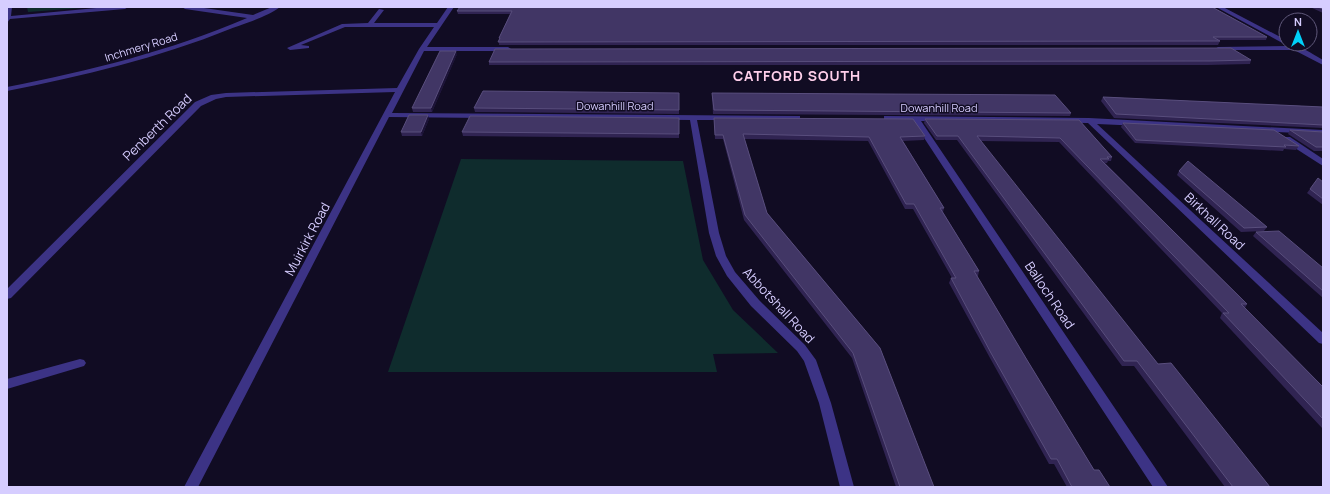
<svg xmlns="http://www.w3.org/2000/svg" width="1330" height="494" font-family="Manrope,sans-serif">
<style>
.green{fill:#0f2c2d}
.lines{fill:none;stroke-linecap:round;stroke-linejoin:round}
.minor{fill:#3c3385;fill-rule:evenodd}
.wall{fill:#302452}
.shaded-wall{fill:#1c1337}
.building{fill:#413665;stroke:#594e7d}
.labels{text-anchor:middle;stroke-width:3;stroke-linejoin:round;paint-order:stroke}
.far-street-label{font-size:11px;fill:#d6cdff;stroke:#110c23}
.street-label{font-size:13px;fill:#d6cdff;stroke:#110c23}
.far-district-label{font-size:14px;font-weight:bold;letter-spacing:1px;fill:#ffcfeb;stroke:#110c23}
</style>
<rect width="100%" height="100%" fill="#110c23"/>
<!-- green -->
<g class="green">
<path d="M27,7H96L28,12Z"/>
<path d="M461,159L683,161L703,260L733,310L778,353L713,354L717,372H388Z"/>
</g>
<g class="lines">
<!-- minor -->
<g class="minor">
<path d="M7,7H12L11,16L107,7H128L125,9L10,19L7,23Z"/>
<path d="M182,7H197L253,15L272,7H280C269,16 243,24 230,29C158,58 83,76 7,91V87C89,71 170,51 247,18L185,9Z"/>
<path d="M448,7H454L427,47H508L511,49L508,51H424L392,113L800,116V120H697L719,233L726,256L735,272L759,300L805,345L816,360L831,403L854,487H840L819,403L804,361L797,351L751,306L727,276L716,256L709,233L690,120L389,117L198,487H184L395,92L226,97L216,99L201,106L11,298L7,299V289L195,102L211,95L226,93L397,88L419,49L434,27H345L301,45L309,46V48L290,50L287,48L342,24L368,23L379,9L384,10L374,23H437Z"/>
<path d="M1216,7H1223L1286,40V44C1299,44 1312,54 1323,60V65L1294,50H1216L1215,49L1218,47L1288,46Z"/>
<path d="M884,116L1089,118L1323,130V134L1097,124L1323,333V344L1319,343L1088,123L921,121L1168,487H1153L913,121L887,120H884Z"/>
<path d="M1284,137H1290L1323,159V166L1284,141Z"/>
<path d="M80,359L84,360L86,363L84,366L7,389V379Z"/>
</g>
</g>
<!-- wall -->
<g class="wall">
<path d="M460,7L1267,37L1266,40H1218L1220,41L1218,45H499V38L510,14H458L457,11Z"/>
<path d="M1310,7H1323V13Z"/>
<path d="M457,54L432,112H413L412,108Z"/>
<path d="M1251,60L1250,64L1208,65H489V62Z"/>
<path d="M679,93V114L475,112L474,108Z"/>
<path d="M712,93L1071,113L1070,116L713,114Z"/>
<path d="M1103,97L1323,107V128L1114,118L1101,101Z"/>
<path d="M679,118V138L463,136L462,132Z"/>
<path d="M714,118L925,136L924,140L903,141L944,208L943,212L979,271L978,276H977L1027,360L1094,470L1110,487H1067L1054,464H1049L990,358L949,283L951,278H952L913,209H905L868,141L744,139L767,213L880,348L934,487H896L852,358L744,220L723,139H715Z"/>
<path d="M429,119L422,136H402L401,132Z"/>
<path d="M925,119L1079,120L1112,157L1111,161H1108L1107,163H1105L1247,304L1245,308L1323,387V428H1322L1220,318L1222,313L1059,142L980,141L1158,364L1270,487H1225L1134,366H1122L957,140H936L924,123Z"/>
<path d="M1123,123L1299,146L1296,150L1284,149L1283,151L1135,143L1121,127Z"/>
<path d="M1290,130L1323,132V151H1314L1288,134Z"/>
<path d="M1179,171L1267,227L1264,231L1241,232L1177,175Z"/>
<path d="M1323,182V205L1307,193L1310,189Z"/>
<path d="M1256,232L1323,268V298L1253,236Z"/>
</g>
<!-- shaded-wall -->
<g class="shaded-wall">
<path d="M456,51L457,54L432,112L431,108Z"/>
<path d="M428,115L429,119L422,136L421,132Z"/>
</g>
<!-- building -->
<g class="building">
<path d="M460,7H1212L1267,37H1213L1220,41L498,42L500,38H499L512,11H457Z"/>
<path d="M1318,7H1323V9Z"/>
<path d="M1231,48L1251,60L1210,61L489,62L495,49Z"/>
<path d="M440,51H456L431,108H412Z"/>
<path d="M483,91L679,93V110L474,108Z"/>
<path d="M712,93L1055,95L1071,113L714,110Z"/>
<path d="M1103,97L1323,107V125L1116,114Z"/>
<path d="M409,115H428L421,132H401Z"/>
<path d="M470,116L679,118V134L462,132Z"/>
<path d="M714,118L913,119L925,136L900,137L944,208H940L979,271H974L1027,360L1094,470H1099L1110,487H1072L1057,459H1051L991,353L951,278H956L914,204H906L869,137L743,134L767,213L880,348L934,487H900L853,353L745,215L723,135H715Z"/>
<path d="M925,119L1079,120L1112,157H1107L1109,159H1100L1247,304H1241L1323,387V419L1223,313H1229L1060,138L977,136L1158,364L1171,363L1270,487H1233L1137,361H1124L958,136H937Z"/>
<path d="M1123,123L1274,130L1299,146L1284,145L1286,147L1136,140Z"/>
<path d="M1290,130L1323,132V147H1316Z"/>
<path d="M1188,161L1267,227L1244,228L1179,171Z"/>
<path d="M1318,178L1323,182V199L1310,189Z"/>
<path d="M1279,231L1323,268V291L1256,232Z"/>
</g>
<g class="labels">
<!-- far-street labels -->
<g class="far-street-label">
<text transform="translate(141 47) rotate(-17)" y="4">Inchmery Road</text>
<text x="615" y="110">Dowanhill Road</text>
<text x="939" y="112">Dowanhill Road</text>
</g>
<!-- street labels -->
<g class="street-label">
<text transform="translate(157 127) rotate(-44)" y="5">Penberth Road</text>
<text transform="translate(1215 221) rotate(43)" y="5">Birkhall Road</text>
<text transform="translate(307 239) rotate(-62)" y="5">Muirkirk Road</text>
<text transform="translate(1050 295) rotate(56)" y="5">Balloch Road</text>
<text transform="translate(779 305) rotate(47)" y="5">Abbotshall Road</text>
</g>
<!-- far-district labels -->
<g class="far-district-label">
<text x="797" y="81">CATFORD SOUTH</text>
</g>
</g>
<!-- border -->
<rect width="1330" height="494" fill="none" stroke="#d6cdff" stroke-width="16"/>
<!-- north arrow -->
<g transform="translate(1298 32)"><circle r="19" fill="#110c23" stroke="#60597b"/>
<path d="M0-3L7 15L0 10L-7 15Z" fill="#00d0f8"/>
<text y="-6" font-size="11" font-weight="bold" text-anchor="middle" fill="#d6cdff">N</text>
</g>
</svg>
